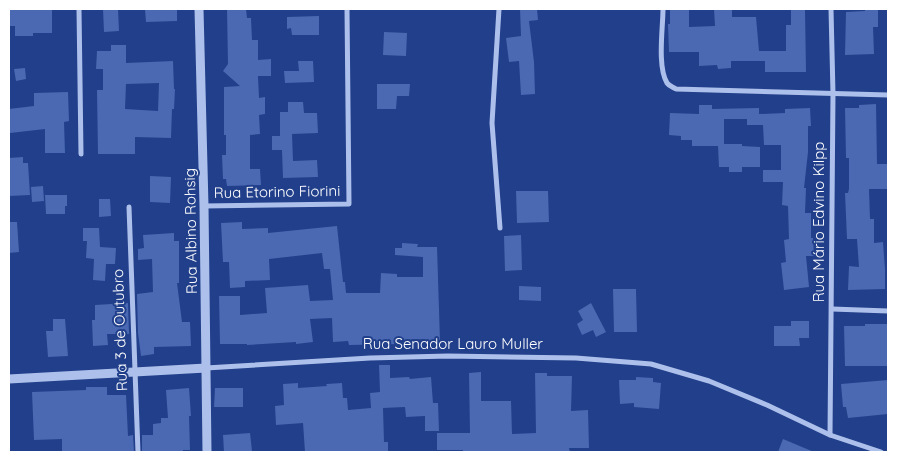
<svg xmlns="http://www.w3.org/2000/svg" width="897" height="461" font-family="Quicksand,sans-serif">
<style>
.building{fill:#4a69b2;fill-rule:evenodd}
.lines{fill:none;stroke-linecap:round;stroke-linejoin:round}
.minor{stroke:#adc0eb;stroke-width:5}
.tertiary{stroke:#adc0eb;stroke-width:9}
.labels{text-anchor:middle;stroke-width:4;stroke-linejoin:round;paint-order:stroke}
.street-label{font-size:15px;fill:#fff;stroke:#213f8a}
</style>
<rect width="100%" height="100%" fill="#213f8a"/>
<!-- building -->
<g class="building">
<path d="M9,9L52,10V33H33V36H15V26H9Z"/>
<path d="M103,9H118L119,31L104,32Z"/>
<path d="M145,9H177V21L146,22Z"/>
<path d="M227,9H246L247,18H251L252,40H258V60L271,59V76H258L259,98L265,97V114L259,115L260,134L250,135V169H260L261,185L227,186L226,179H223L222,155H226V135H224V87L240,86L223,71L228,64Z"/>
<path d="M520,9H537L538,20L529,21L534,62L535,94L521,95L519,61L509,62L506,38L521,36Z"/>
<path d="M670,9H689V27L715,26L714,9H732V17H756L759,51H786V25H791V9H805L806,72H765V61H731V68L718,69L717,65L699,66V52H669L668,24H670Z"/>
<path d="M865,9H878V27H873L874,54L845,55L846,12L865,11Z"/>
<path d="M319,16V35H292L291,28L287,29V17Z"/>
<path d="M384,32L407,33L406,56L383,55Z"/>
<path d="M111,45H126V63L173,61L174,89H175L174,109H172L171,138L135,137V154H98L97,90H103V69H96L97,51H111ZM159,83L158,111L125,109L126,84Z"/>
<path d="M298,61H313L314,82L285,83L284,71H299Z"/>
<path d="M25,68L26,79L16,81L14,69Z"/>
<path d="M377,84H410L409,96H397L396,109H377Z"/>
<path d="M68,92L69,121L64,122L65,153H45V129L10,133L9,109L34,106V93Z"/>
<path d="M288,102H303L304,113H317L318,133L292,134L293,161L317,160L318,177L283,178L282,150H272V136H280V112H288Z"/>
<path d="M876,104L877,164H888V189H869L870,219H874V243L883,242L885,269V289L848,290L849,266L859,267L857,239H847L845,193H848L849,189V158H846L845,108H859V105Z"/>
<path d="M699,105H712V109L759,108V114L785,113V109L810,108L811,126H808V152L804,188H806L805,213H811V238H813L814,256H806L809,287L784,290L781,263L786,262L784,240L789,239L788,206L782,205L783,182H763V170H781V145H764L763,125H747V119H724V144H742V146L760,147V167H742V172H729V167H719L718,146H692V140H681V136L669,135L670,113L699,114Z"/>
<path d="M23,157V163H28L30,195L9,196V158Z"/>
<path d="M150,176L171,177L170,203L150,202Z"/>
<path d="M43,186L44,201L32,202L31,187Z"/>
<path d="M516,191H548L549,222L517,223Z"/>
<path d="M45,195H67V206H65V214H46Z"/>
<path d="M99,199H110L111,216L99,217Z"/>
<path d="M9,222H17L19,252L9,253Z"/>
<path d="M242,222V229L268,228V233L337,226L343,282H345L346,293H380L381,273L397,274V277H423V257L395,255V248H402V243L418,244L417,247H437L440,341L425,342V339L399,340V344L349,345L348,341L333,342L332,318L310,319L313,342L296,344V342L247,345V344H220L219,296H240V315L267,313L265,288L308,285L310,301L333,300L330,269H324L322,253L269,259L270,280L245,281V287L230,288L229,262H223L221,223Z"/>
<path d="M83,228H99L100,247L116,248L115,264H106L105,281L93,280L94,259L86,258L87,241H83Z"/>
<path d="M174,233V241H179V283H177L182,322H190L191,346L154,347V354L141,356L138,333L137,294L153,292L152,259L138,260V249L144,248L143,235Z"/>
<path d="M521,235L522,270L505,271L504,236Z"/>
<path d="M519,286L541,287V301L519,300Z"/>
<path d="M613,289H636L637,332H614Z"/>
<path d="M128,303L129,334H107L108,345L93,346L92,320H95V305Z"/>
<path d="M591,303L606,332L596,337L593,330L582,335L577,324L583,320L578,311Z"/>
<path d="M53,319H65L68,356L48,357L46,331H53Z"/>
<path d="M791,321H809V338H799L800,346H774V326H791Z"/>
<path d="M865,324H888V366H845L844,326H865Z"/>
<path d="M379,365H390V378L409,377L410,379L431,377L433,403H438L439,431H425V416L406,417L405,407L383,408L384,442H388V452H305L303,423L276,425L275,406L284,405L283,384L298,383V388L327,386L326,384L342,383L343,398H347L348,410L371,408L370,393L380,392Z"/>
<path d="M481,372V401H511L512,434L536,433L535,373H547V376H572L571,411L588,410L589,448H569L570,452H463V450H437V433H470L469,373Z"/>
<path d="M636,377L653,378V382L661,383L659,409L634,407V403L620,404L619,380H636Z"/>
<path d="M888,380V414L848,418L846,407H843L841,384Z"/>
<path d="M86,387H107V395H126L128,436L133,435L134,452H62V439L34,440L32,392L86,390Z"/>
<path d="M189,388L191,416H189L190,450H183V452H142V435H153V424L161,423V418H168L166,390Z"/>
<path d="M215,388H243V407H214Z"/>
<path d="M250,433L252,451L224,452L223,435Z"/>
<path d="M783,439L814,452H778Z"/>
</g>
<g class="lines">
<!-- minor -->
<g class="minor">
<path d="M79,9L81,154"/>
<path d="M499,9L492,123L500,228"/>
<path d="M663,9C663,28 657,66 667,83C669,86 673,87 676,89L888,95"/>
<path d="M204,206L349,204L347,9"/>
<path d="M129,207L138,452"/>
<path d="M832,309L888,311"/>
<path d="M206,368L370,358L448,356L576,358L651,364L709,381L767,405L830,435L881,452"/>
<path d="M830,435L833,94L831,9"/>
</g>
<!-- tertiary -->
<g class="tertiary">
<path d="M199,9L204,206L207,452"/>
<path d="M9,379L206,368"/>
</g>
</g>
<g class="labels">
<!-- street labels -->
<g class="street-label">
<text transform="translate(277 192) rotate(-1)" y="5">Rua Etorino Fiorini</text>
<text transform="translate(819 222) rotate(-90)" y="5">Rua Mário Edvino Kilpp</text>
<text transform="translate(191 231) rotate(-91)" y="5">Rua Albino Rohsig</text>
<text transform="translate(120 330) rotate(-92)" y="5">Rua 3 de Outubro</text>
<text x="453" y="349">Rua Senador Lauro Muller</text>
</g>
</g>
<!-- border -->
<rect width="897" height="461" fill="none" stroke="#ffffff" stroke-width="20"/>
</svg>
